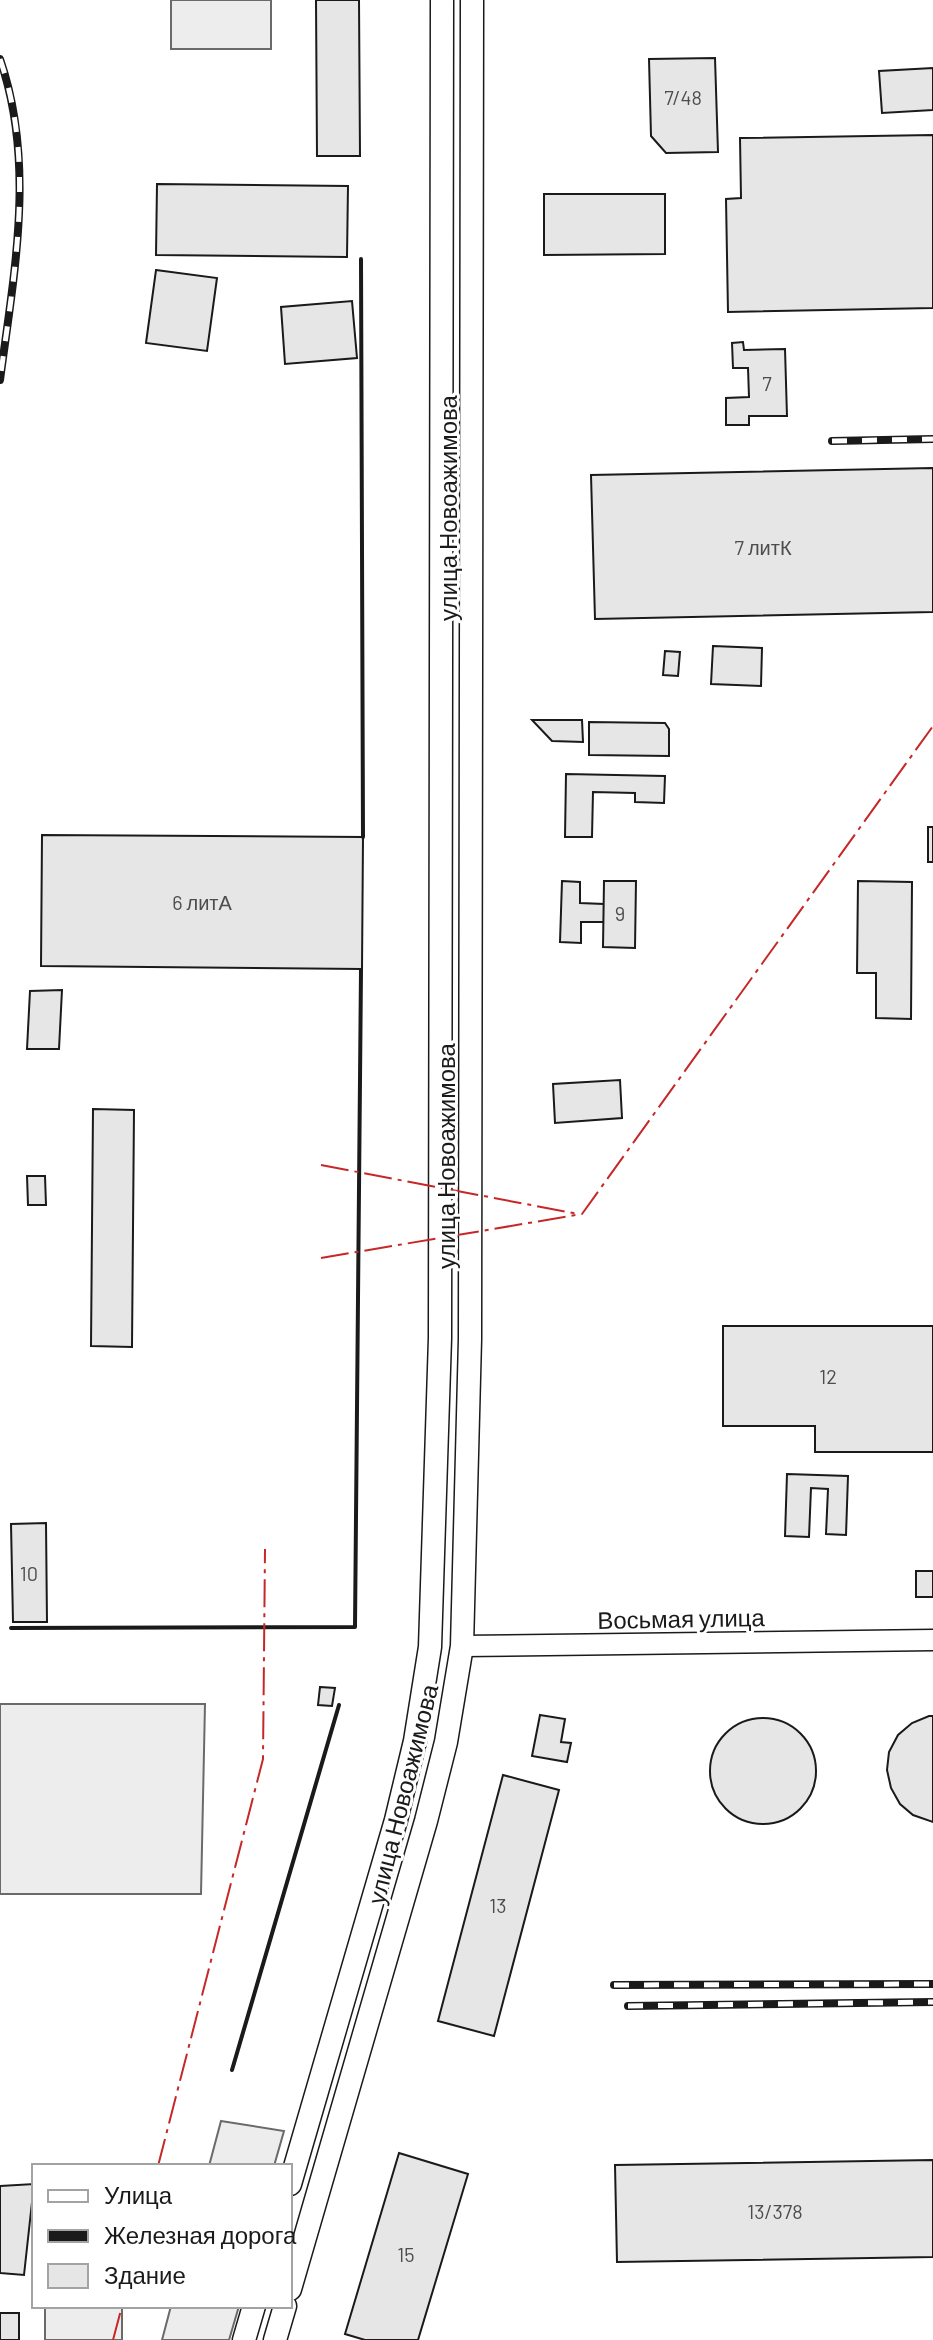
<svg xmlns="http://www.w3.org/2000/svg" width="933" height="2340" font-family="Barlow,sans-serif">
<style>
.built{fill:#ededed;stroke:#6a6a6a;stroke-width:2}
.building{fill:#e6e6e6;stroke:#1a1a1a;stroke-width:2}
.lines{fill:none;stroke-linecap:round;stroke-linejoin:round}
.tertiary-casing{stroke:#1a1a1a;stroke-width:23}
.secondary-casing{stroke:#1a1a1a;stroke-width:25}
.tertiary{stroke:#fff;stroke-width:20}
.secondary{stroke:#fff;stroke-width:22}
.rail-casing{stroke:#1a1a1a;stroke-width:8}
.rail{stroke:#fff;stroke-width:5;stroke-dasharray:15;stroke-linecap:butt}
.wall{stroke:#1a1a1a;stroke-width:4}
.power{stroke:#c62828;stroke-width:2;stroke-dasharray:28 6 4 6;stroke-linecap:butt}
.labels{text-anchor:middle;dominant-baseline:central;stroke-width:6;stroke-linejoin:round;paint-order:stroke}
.number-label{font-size:20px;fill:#4d4d4d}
.street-label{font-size:24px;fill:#1a1a1a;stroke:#fff}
</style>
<rect width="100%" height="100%" fill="#fff"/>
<g class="built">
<rect x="171" y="0" width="100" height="49"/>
<polygon points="0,1704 205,1704 201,1894 0,1894"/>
<polygon points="221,2121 284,2131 274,2166 209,2166"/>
<polygon points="122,2306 122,2340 45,2340 45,2308"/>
<polygon points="171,2306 239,2306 229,2340 162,2340"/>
</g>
<g class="building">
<polygon points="316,0 359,0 360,156 317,156"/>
<polygon points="715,58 718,152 666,153 651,136 649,59"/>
<polygon points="933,68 933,110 882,113 879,71"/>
<polygon points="933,135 933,308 728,312 726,199 741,198 740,138"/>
<polygon points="157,184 348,186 347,257 156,255"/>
<polygon points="544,194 665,194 665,254 544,255"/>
<polygon points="156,270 217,278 207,351 146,343"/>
<polygon points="352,301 357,358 285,364 281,307"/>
<polygon points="743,342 744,350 785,349 787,416 749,416 749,425 726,425 726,398 749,397 748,368 733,368 732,343"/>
<polygon points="933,468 933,612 595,619 591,475"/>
<polygon points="713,646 762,648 761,686 711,684"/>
<polygon points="665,651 680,652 678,676 663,675"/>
<polygon points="532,720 582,720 583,742 552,741"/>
<polygon points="589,722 665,723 669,729 669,756 589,755"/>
<polygon points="566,774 665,776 664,803 635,802 635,793 593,792 592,837 565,837"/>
<rect x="928" y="827" width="5" height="35"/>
<polygon points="42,835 363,837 362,969 41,966"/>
<polygon points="562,881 580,882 580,903 604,904 604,922 581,922 581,943 560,942"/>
<polygon points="604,881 636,881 635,948 603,947"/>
<polygon points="858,881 912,882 911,1019 876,1018 876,973 857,973"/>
<polygon points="62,990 59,1049 27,1049 30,991"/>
<polygon points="620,1080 622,1118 555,1123 553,1084"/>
<polygon points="93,1109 134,1110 132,1347 91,1346"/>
<polygon points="27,1176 45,1176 46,1205 28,1205"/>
<polygon points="723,1326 933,1326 933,1452 815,1452 815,1426 723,1426"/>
<polygon points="787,1474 848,1476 846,1535 826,1534 828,1489 811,1488 809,1537 785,1536"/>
<polygon points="46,1523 47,1622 13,1622 11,1524"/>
<rect x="916" y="1571" width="17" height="26"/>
<polygon points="320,1687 335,1688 332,1706 318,1705"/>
<polygon points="540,1715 565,1719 561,1742 571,1743 567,1762 532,1756"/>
<polygon points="929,1716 933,1716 933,1822 913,1815 900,1804 891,1788 887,1770 889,1752 898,1735 912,1723"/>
<circle cx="763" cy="1771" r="53"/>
<polygon points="503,1775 559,1790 494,2036 438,2021"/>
<polygon points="399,2153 468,2174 418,2340 365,2340 345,2334"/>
<polygon points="933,2160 933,2257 617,2262 615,2165"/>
<polygon points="34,2184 24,2275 0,2273 0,2186"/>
<rect x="0" y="2313" width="19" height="27"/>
</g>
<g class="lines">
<defs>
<polyline id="tertiary" points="462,1646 933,1640"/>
<g id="secondary">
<polyline points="290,2184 396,1820 415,1741 430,1647 440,1338 442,0"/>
<polyline points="290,2289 426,1821 446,1742 462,1646 470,1339 472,0"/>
<polyline points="244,2340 254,2306"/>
<polyline points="275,2340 285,2306"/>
</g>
</defs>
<use href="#tertiary" class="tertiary-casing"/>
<use href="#secondary" class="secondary-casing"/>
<use href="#tertiary" class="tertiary"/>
<use href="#secondary" class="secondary"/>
<defs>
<g id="rail">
<path d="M0,59c36,105 14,214 0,321"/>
<polyline points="832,441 933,439"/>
<polyline points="614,1985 933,1984"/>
<polyline points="628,2006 933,2002"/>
</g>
</defs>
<use href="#rail" class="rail-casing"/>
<use href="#rail" class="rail"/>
<g class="wall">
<polyline points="361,259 363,837"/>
<polyline points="11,1628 355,1627 361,970"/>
<polyline points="232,2070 339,1705"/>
</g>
<g class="power">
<polyline points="321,1165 578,1214"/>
<polyline points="321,1258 582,1214 933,726"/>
<polyline points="158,2166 263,1759 265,1549"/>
<polyline points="113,2340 122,2306"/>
</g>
</g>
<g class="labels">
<g class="number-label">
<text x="683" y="97">7/48</text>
<text x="767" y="383">7</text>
<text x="763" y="547">7 литК</text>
<text x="202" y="902">6 литА</text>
<text x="620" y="913">9</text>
<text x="828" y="1376">12</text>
<text x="29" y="1573">10</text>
<text x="498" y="1905">13</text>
<text x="775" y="2211">13/378</text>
<text x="406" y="2254">15</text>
</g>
<g class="street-label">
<text transform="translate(447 508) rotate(-90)">улица Новоажимова</text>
<text transform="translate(445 1156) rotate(-90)">улица Новоажимова</text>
<text transform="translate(681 1618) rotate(-1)">Восьмая улица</text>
<text transform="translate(402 1794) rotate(-76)">улица Новоажимова</text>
</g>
</g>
<rect x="32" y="2164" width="260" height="144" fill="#ffffff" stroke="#a3a3a3" stroke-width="2"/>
<rect x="48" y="2190" width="40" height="12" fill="#ffffff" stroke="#a3a3a3" stroke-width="2"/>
<text x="104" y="2204" font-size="24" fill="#1a1a1a">Улица</text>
<rect x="48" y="2230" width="40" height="12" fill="#1a1a1a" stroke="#a3a3a3" stroke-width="2"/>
<text x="104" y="2244" font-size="24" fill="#1a1a1a">Железная дорога</text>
<rect x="48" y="2264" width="40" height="24" fill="#e6e6e6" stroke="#a3a3a3" stroke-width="2"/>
<text x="104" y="2284" font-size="24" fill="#1a1a1a">Здание</text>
</svg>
